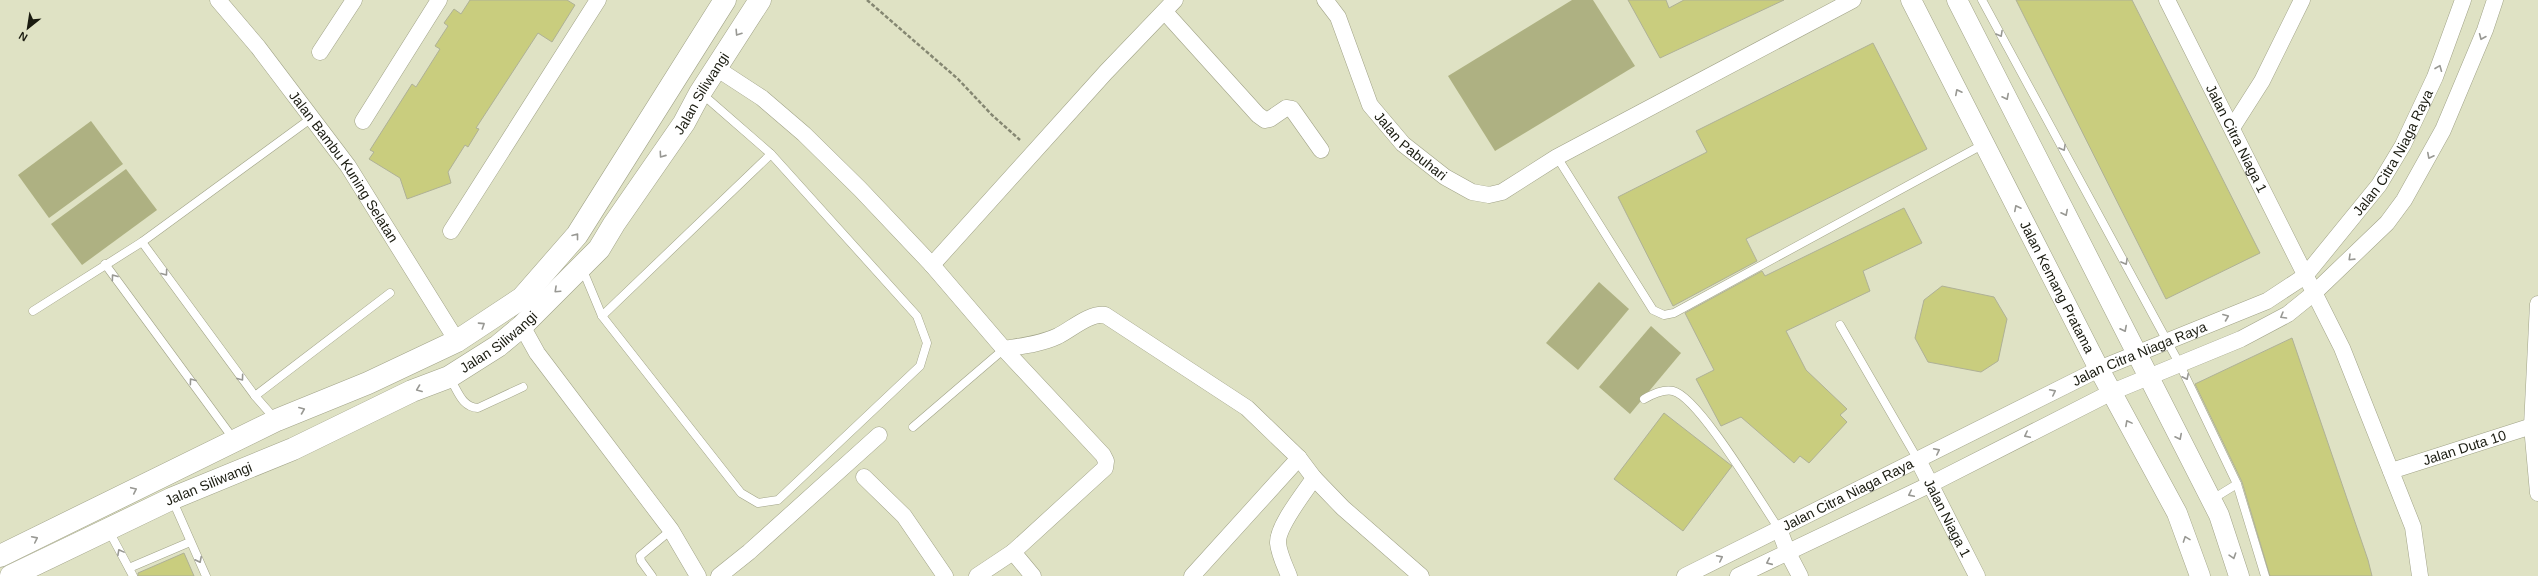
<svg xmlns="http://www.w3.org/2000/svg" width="2538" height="576" font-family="Helvetica,sans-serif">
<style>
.grass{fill:#aeb182}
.building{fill:#c9cd7e;stroke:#afb196}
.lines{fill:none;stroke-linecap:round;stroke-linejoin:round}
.service-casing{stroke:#a1a388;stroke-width:9}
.minor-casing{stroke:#a1a388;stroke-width:17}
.tertiary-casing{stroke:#a1a388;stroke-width:21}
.primary-casing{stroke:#a1a388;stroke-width:23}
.path{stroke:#858772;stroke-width:2.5;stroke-dasharray:4 2;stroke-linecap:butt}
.service{stroke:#fff;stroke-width:8}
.minor{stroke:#fff;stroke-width:16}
.tertiary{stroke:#fff;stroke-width:20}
.primary{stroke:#fff;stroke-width:22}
.oneway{stroke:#989893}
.labels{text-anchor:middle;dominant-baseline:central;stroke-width:3;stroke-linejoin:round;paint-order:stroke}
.street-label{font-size:14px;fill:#1a1b10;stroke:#dfe2c4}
</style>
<rect width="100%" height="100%" fill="#dfe2c4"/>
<g class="grass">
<polygon points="1572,0 1593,0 1635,66 1495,151 1448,76"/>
<polygon points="91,121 123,164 49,218 18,175"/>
<polygon points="126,169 157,210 82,265 51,224"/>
<polygon points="1599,282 1629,309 1578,370 1546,343"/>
<polygon points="1651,326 1681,353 1630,414 1599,387"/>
</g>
<g class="building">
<polygon points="470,0 567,0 575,5 552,42 538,33 476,128 479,129 468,147 465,145 448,172 451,183 407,199 400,178 369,159 374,152 370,150 412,84 416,87 440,49 435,46 448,26 444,23 454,9 461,14"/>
<polygon points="1628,0 1666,0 1669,8 1684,0 1784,0 1660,58"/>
<polygon points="2016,0 2132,0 2260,253 2166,299"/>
<polygon points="1873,43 1927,149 1746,239 1757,261 1673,306 1618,197 1707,152 1696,131"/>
<polygon points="1904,208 1922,243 1863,271 1870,291 1786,331 1806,370 1847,409 1840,415 1847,422 1809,463 1800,456 1794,463 1741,417 1721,426 1696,379 1714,370 1685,313 1762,271 1765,276"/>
<polygon points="1942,286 1994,297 2007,319 1998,361 1981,372 1928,362 1915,338 1924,300"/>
<polygon points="2292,338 2368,560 2372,576 2270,576 2242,482 2195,384"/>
<polygon points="1664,413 1732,466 1683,531 1614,479"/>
<polygon points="184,553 194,576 138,576 138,573"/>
</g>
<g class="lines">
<defs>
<g id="service">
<polyline points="1982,0 2179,363 2237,484 2265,576"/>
<polyline points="1557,157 1653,310 1664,315 1674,313 1984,144"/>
<polyline points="142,242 255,396 276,420"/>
<polyline points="105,264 235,441"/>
<polyline points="582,268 602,316 741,493 758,503 778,500 920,366 927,343 917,316 771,154 701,93"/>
<polyline points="33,311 142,242 313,117"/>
<polyline points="602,316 771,154"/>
<polyline points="1840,325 1918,460"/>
<path d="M449,377c9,13 12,30 29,31l45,-21"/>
<polyline points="255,396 390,293"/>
<path d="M1644,399c9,-5 19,-10 29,-8 26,6 88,112 106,138"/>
<polyline points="913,427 1004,349"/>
<polyline points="172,499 206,576"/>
<polyline points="2211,500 2237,484"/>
<polyline points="109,531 133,576"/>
<polyline points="129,568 190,542"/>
<polyline points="652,576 641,561 640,556 671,530"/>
</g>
<g id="minor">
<path id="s1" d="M218,0l40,47 90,119 109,175"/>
<path id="s2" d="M1325,0l13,17 32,88 33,39 42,33 27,15 17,3 13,-3 55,-35 296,-157"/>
<path id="s3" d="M2167,0l175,348 71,179 7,49"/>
<polyline points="1165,12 1258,115 1265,120 1270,119 1286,108 1292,109 1321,150"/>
<polyline points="320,52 354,0"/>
<polyline points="716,68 762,98 804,134 860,189 932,265 1004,349 1103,455 1106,461 1105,468 1013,552 1033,576"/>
<polyline points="363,121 439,0"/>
<polyline points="2232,128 2262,81 2302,0"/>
<polyline points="451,231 598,0"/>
<polyline points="932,265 1106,72 1175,0"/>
<polyline points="2538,304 2532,426 2538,493"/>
<polyline points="522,326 537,353 671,530 698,576"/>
<path d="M1004,349c18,-3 37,-5 54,-13 14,-7 31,-23 47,-21l142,93 52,50 15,20c-9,14 -37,48 -36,65 1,11 7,23 11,33"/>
<path id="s4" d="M1918,460l59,116"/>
<path id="s5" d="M2391,471l141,-45 6,1"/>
<polyline points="864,477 904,516 945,576"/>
<polyline points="1314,478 1343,508 1421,576"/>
<polyline points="1779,529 1788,553 1800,576"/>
<polyline points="719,576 749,552 879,435"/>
<polyline points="977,576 1013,552"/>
<polyline points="1192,576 1299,458"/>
<path id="s6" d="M1685,576l414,-207 168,-68 38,-25 74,-91 24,-40 32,-68 28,-77"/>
<polyline points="1738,576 1931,484 2112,392 2241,339 2288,314 2314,293 2387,223 2404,200 2443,130 2485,30 2495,0"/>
</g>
<g id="tertiary">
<path id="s7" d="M1911,0l188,369 78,144 23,63"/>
<polyline points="1957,0 2219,515 2239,576"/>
</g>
<g id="primary">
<polyline points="0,556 277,420 368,383 457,341 522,298 577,235 725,0"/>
<path id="s8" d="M11,576l160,-77 122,-50 119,-58 37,-14 49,-31 24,-20 77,-77 15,-25 70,-101 16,-30 60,-93"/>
</g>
</defs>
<use href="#service" class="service-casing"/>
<use href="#minor" class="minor-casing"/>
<use href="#tertiary" class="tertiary-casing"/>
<use href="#primary" class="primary-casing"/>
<polyline class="path" points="867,0 958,79 992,115 1020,140"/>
<use href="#service" class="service"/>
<use href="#minor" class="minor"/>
<use href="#tertiary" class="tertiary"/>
<use href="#primary" class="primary"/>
</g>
<defs><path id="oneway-chevron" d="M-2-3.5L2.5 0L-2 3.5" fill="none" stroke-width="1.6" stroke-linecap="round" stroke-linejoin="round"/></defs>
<g class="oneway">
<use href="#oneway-chevron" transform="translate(738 33) rotate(123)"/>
<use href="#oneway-chevron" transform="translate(2000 34) rotate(61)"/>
<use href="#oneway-chevron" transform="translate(2482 37) rotate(113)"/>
<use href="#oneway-chevron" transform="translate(2439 68) rotate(-68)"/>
<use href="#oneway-chevron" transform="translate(1958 92) rotate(-117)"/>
<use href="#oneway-chevron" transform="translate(2006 97) rotate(63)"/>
<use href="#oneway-chevron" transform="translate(2063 148) rotate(61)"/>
<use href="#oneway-chevron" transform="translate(662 155) rotate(125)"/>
<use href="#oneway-chevron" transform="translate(2430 156) rotate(117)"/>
<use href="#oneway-chevron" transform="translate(2017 208) rotate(-117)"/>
<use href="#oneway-chevron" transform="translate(2065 213) rotate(63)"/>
<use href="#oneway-chevron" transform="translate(576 236) rotate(-52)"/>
<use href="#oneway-chevron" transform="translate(2351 258) rotate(136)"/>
<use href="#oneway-chevron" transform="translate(2125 262) rotate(61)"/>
<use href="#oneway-chevron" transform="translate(165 273) rotate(54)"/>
<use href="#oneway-chevron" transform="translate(114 277) rotate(-126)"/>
<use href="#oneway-chevron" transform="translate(557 290) rotate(137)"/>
<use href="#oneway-chevron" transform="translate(2283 316) rotate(150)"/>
<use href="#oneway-chevron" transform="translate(2226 317) rotate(-22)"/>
<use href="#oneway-chevron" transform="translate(482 325) rotate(-33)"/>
<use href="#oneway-chevron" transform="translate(2124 329) rotate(63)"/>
<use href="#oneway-chevron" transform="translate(2186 377) rotate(64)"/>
<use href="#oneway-chevron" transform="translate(241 378) rotate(54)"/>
<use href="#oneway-chevron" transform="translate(192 381) rotate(-126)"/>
<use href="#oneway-chevron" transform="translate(419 389) rotate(159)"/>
<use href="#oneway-chevron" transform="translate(2053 392) rotate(-27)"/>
<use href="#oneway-chevron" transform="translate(302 410) rotate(-22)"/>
<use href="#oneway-chevron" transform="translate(2128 423) rotate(-118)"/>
<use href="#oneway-chevron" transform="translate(2027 435) rotate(153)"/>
<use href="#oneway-chevron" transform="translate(2179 437) rotate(63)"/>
<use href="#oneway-chevron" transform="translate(1937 451) rotate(-27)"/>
<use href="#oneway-chevron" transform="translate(134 490) rotate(-25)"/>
<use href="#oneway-chevron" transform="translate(1911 494) rotate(154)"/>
<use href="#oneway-chevron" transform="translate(35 539) rotate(-26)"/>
<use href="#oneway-chevron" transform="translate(2186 539) rotate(-110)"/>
<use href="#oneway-chevron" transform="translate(120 552) rotate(-118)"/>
<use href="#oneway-chevron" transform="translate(2233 556) rotate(72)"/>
<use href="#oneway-chevron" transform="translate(1720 558) rotate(-27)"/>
<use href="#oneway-chevron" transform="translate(199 560) rotate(64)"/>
<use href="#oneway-chevron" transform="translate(1769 562) rotate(156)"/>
</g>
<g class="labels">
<g class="street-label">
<text stroke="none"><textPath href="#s8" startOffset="866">Jalan Siliwangi</textPath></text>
<text stroke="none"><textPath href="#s3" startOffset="155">Jalan Citra Niaga 1</textPath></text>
<text stroke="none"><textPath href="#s2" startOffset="173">Jalan Pabuhari</textPath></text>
<text stroke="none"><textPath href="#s6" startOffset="842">Jalan Citra Niaga Raya</textPath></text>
<text stroke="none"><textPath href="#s1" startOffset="209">Jalan Bambu Kuning Selatan</textPath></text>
<text stroke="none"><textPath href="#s7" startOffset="322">Jalan Kemang Pratama</textPath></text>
<text stroke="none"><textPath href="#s8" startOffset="542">Jalan Siliwangi</textPath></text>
<text stroke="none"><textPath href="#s6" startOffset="506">Jalan Citra Niaga Raya</textPath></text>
<text stroke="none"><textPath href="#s5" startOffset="77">Jalan Duta 10</textPath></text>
<text stroke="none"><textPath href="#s8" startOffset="218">Jalan Siliwangi</textPath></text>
<text stroke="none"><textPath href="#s6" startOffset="182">Jalan Citra Niaga Raya</textPath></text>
<text stroke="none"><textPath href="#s4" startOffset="65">Jalan Niaga 1</textPath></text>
</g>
</g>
<g transform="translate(28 28) rotate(210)" stroke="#dfe2c4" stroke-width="3" paint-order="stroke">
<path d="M0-3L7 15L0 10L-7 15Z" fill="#1a1b10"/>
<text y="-6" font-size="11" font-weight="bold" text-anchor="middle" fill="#1a1b10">N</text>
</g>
</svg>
